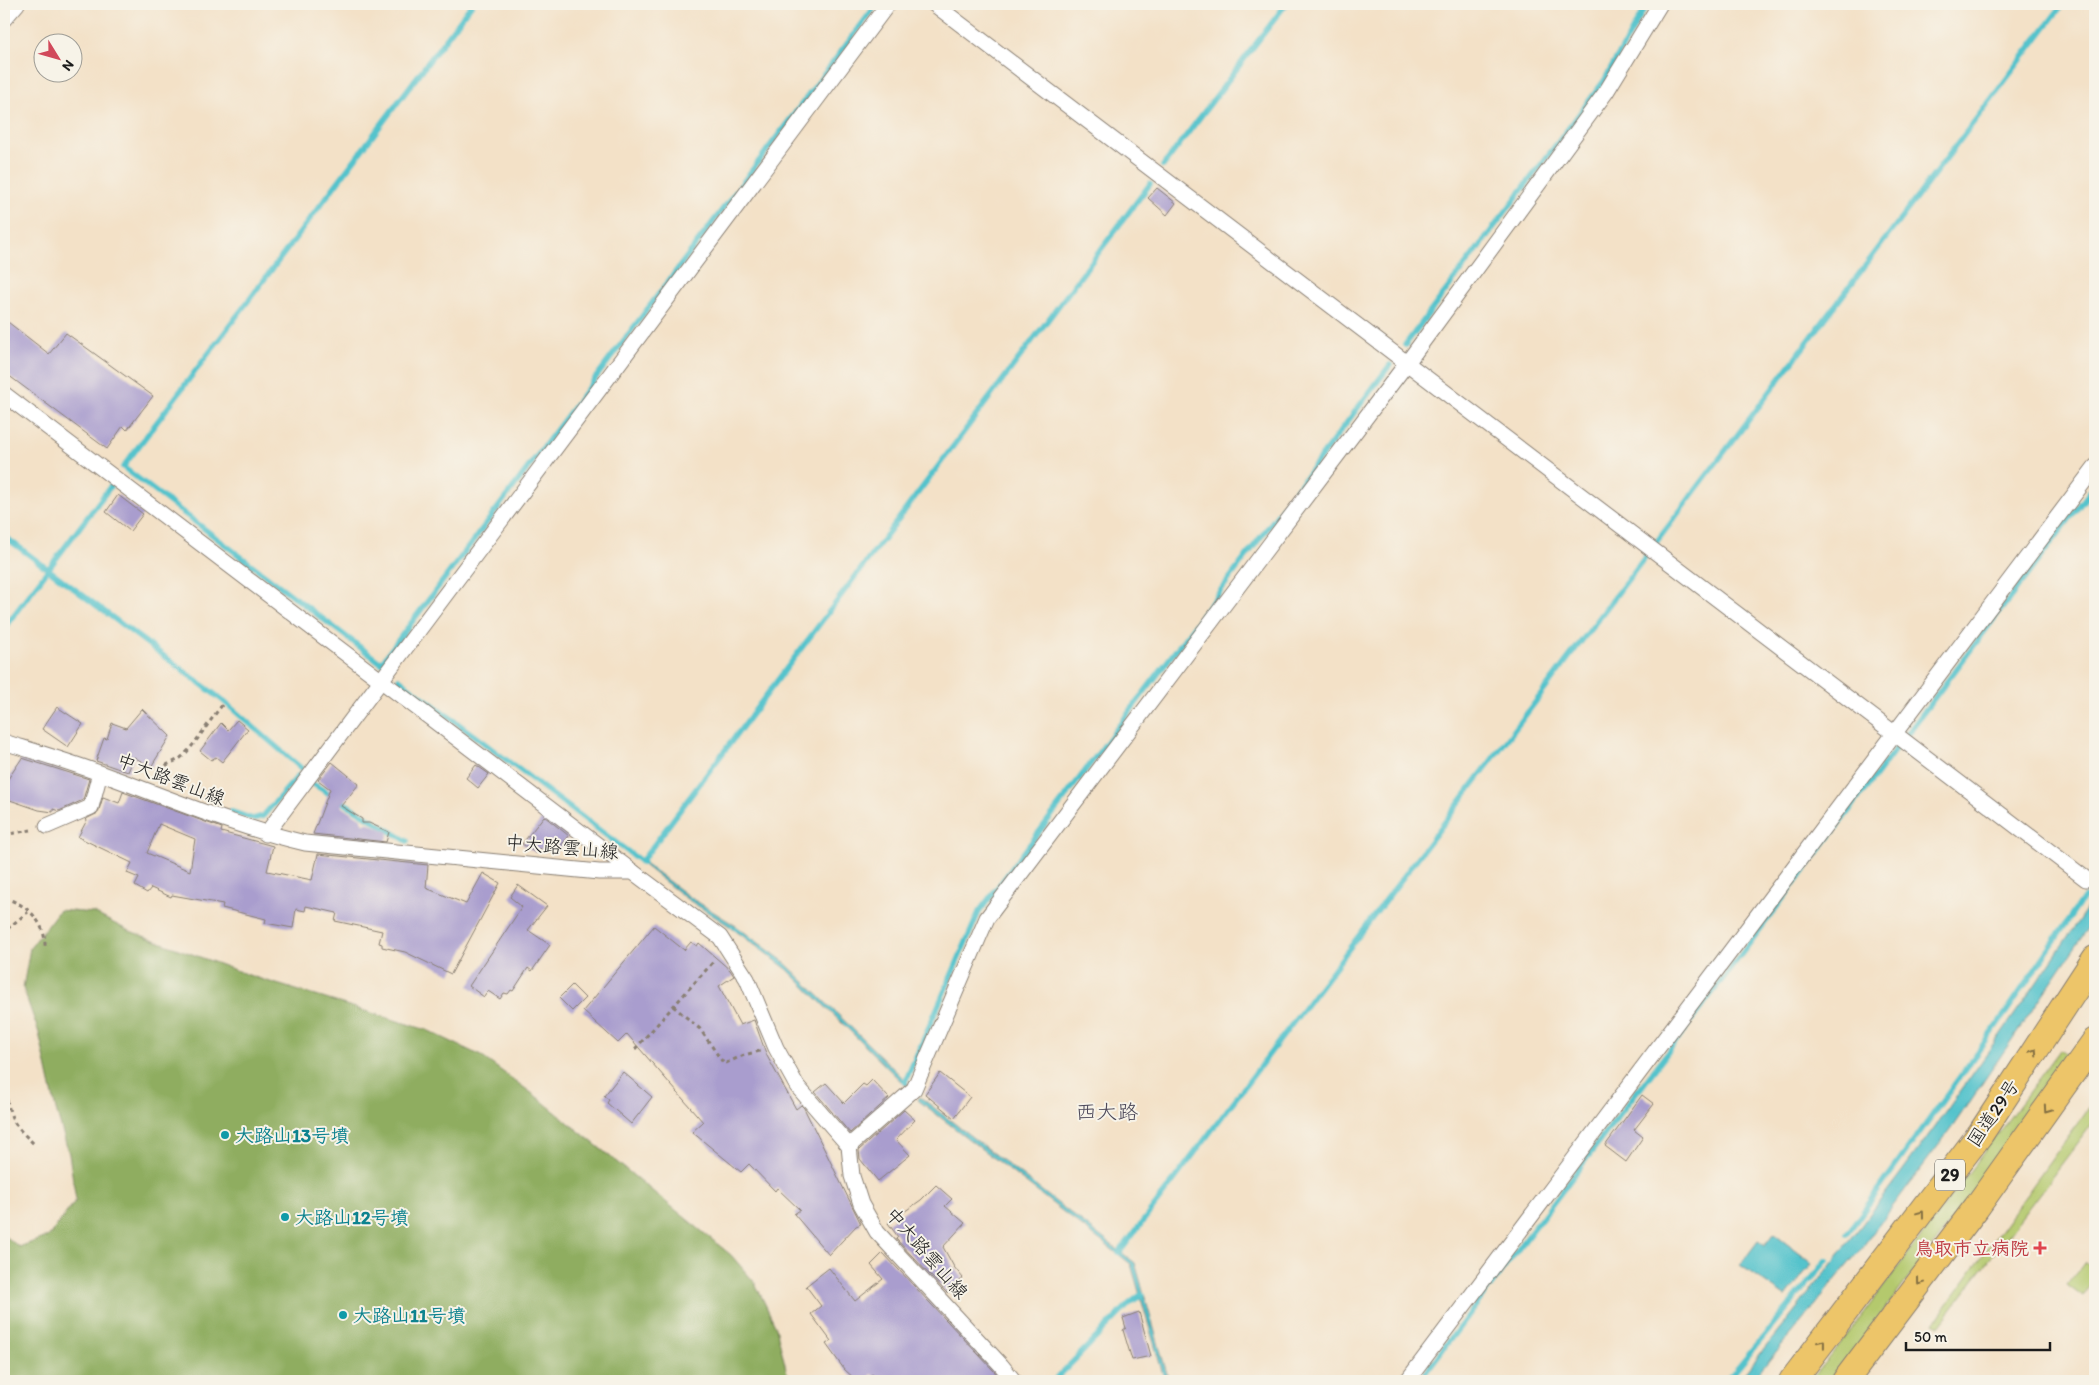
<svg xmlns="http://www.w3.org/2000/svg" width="2099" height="1385" font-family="Itim,'Klee One',sans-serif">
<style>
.green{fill:#b4c96d;stroke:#687244}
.forest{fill:#8fad60;stroke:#56643e}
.water{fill:#55c3cc;stroke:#387074}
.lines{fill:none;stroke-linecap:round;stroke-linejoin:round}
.stream{stroke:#55c3cc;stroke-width:5.5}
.building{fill:#a99dce;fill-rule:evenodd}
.minor-casing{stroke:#887e72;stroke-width:17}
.trunk-casing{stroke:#887e72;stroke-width:28}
.path{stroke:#887e72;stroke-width:3;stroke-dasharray:4 4;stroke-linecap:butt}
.minor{stroke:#fff;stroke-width:15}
.trunk{stroke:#edc569;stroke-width:26}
.oneway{stroke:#847042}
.culture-dot{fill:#0f9aa8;stroke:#f7f3e8;stroke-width:2}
.health-dot{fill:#e0444e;stroke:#f7f3e8;stroke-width:2}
.labels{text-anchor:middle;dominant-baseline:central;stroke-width:4;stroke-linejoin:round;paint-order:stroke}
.shield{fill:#f7f3e8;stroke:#5e5c59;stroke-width:1}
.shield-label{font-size:18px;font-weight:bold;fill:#1c1c1c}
.street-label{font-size:19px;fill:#1c1c1c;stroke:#f7f3e8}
.culture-label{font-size:19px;font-weight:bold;fill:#0d838f;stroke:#f7f3e8;text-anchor:start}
.health-label{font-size:19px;font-weight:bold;fill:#be3a42;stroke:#f7f3e8;text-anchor:end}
.quarter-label{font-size:21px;fill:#4d495a;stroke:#f7f3e8}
</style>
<rect width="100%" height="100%" fill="#f7f3e8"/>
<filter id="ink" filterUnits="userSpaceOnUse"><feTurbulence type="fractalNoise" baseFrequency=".02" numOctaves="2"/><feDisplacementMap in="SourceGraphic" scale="10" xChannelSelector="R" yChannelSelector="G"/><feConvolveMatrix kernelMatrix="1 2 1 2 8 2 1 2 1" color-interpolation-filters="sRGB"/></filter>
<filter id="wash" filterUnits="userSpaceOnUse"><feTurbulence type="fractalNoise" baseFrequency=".0096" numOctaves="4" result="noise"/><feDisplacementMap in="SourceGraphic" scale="20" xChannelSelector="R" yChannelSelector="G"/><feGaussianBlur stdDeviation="1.12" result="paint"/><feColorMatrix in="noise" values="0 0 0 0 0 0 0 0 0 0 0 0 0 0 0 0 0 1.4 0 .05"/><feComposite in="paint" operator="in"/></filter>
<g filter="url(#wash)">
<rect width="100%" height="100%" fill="#f3e1c7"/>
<g class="green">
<polygon points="2060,1050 2066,1054 2033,1112 1857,1347 1829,1381 1809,1381 1846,1337"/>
<polygon points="2095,1099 2095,1120 1939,1326 1934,1323"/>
<polygon points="2085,1262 2095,1270 2095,1281 2083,1297 2067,1285"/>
</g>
<polygon class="forest" points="59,910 94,913 127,930 254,977 427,1030 481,1056 537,1097 731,1255 755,1283 776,1327 789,1381 4,1381 4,1235 19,1247 49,1236 76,1200 69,1154 56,1110 39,1033 23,988 30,948"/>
<g class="water">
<polygon points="640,862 643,862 688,896 736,926 783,961 909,1084 906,1086 787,969 728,925 687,899"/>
<path d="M2095,896v22l-142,208 -93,124 -108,131h-14c128,-155 246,-318 357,-485z"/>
<polygon points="920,1097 1135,1263 1169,1381 1165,1381 1131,1264 918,1100"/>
<polygon points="1774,1234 1812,1263 1786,1297 1740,1265 1758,1241 1765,1246"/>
</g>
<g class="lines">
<g class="stream">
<polyline points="472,4 123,467 381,663 877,4"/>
<polyline points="1163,166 1286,4"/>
<polyline points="1405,345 1604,81 1647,4"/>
<polyline points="4,536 221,699 301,768"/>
<polyline points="4,628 110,487"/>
<polyline points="399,679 643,863"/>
<polyline points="1908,733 2095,485"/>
<polyline points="313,784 407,841"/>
<polyline points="230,811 253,819 263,816 298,776"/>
<polyline points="641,862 1150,184"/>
<polyline points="905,1082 979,912 1390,365"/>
<polyline points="1640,1089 1897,747"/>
<polyline points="1847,1234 2007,1011 2084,897"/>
<polyline points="1119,1253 2063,4"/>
<polyline points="1054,1381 1129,1304 1142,1294"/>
<polyline points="1419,1381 1638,1090"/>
<polyline points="1727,1381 1827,1260"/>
</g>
</g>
<g id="blocks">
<g class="building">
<polygon points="1157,188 1176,203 1167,215 1148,198"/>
<polygon points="4,319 49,354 66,333 153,396 127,430 123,426 107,449 4,372"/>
<polygon points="118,495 143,514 130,531 106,512"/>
<polygon points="57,707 83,724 68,747 42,729"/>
<polygon points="142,709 170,736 151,767 134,757 128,772 96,761 104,738 107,739 112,723 126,728"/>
<polygon points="237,720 248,729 222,762 216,757 211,760 200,751 221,723 228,730"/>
<polygon points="22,758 89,779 83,800 59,811 53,809 53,812 39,810 4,798 4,785"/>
<polygon points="332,762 359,784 341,806 362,819 362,823 369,823 389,832 386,842 313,834 330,789 318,780"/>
<polygon points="476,765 489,774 478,788 466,778"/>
<path d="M123,792l99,36 -1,4 52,14 -6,25 45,9 6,-26 110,11 -2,23 40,16 17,-31 17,10 -49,91 -46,-22 -23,-5v-3l-3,-1 3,-12 -47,-10 2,-8 -31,-7 -1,5 -9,-2 -3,19 -28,-5 1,-4 -44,-11 1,-4 -51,-9 -1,2 -20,-9 -4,5 -12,-7 4,-8 -12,-5 5,-10 -54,-26 9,-17 -1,-1 12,-6 5,-16 16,6zM159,824l36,15 -5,32 -43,-18z"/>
<polygon points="544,816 569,836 554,854 547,848 544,852 540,848 536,853 522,844"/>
<polygon points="518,885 547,906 528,930 550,945 532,971 528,968 513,991 511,990 508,994 504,993 500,999 488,991 484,997 469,986 522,907 510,897"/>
<polygon points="654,926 684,950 691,942 697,946 699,943 730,970 734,976 719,986 740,1025 754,1020 767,1056 796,1109 801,1105 804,1108 861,1224 856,1226 829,1255 794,1214 800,1210 777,1188 775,1191 749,1164 741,1172 692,1132 703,1122 627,1034 618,1043 583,1011"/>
<polygon points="572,985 585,998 572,1011 559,998"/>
<polygon points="623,1072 652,1097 631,1124 607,1103 609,1100 604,1096"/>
<polygon points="940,1073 970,1097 954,1118 925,1094"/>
<polygon points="872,1080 889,1098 850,1133 815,1092 826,1083 844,1103 863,1084 866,1086"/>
<polygon points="1642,1095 1654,1104 1634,1130 1643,1137 1626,1162 1605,1146"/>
<polygon points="904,1110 915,1120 896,1140 910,1155 878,1181 860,1159 859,1150"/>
<polygon points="936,1185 952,1199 945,1206 965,1223 943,1247 954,1267 963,1278 947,1293 896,1239 898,1237 888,1223 921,1200"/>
<polygon points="883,1253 994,1371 1002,1381 879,1381 872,1374 866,1381 857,1381 844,1369 826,1344 831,1341 811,1314 821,1306 806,1286 829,1268 855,1301 883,1279 871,1265"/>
<polygon points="1139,1312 1151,1356 1132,1360 1123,1330 1126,1328 1123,1318"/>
</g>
</g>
</g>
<g filter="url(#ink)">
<use href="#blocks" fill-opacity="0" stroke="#887e72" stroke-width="1"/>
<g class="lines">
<defs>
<g id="minor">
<polyline points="934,4 2086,879"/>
<polyline points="4,19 17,4"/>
<polyline points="4,394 633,872"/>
<path d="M4,742c32,10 66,20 98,32 67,24 133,53 203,69l294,29h34l87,65 27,42 29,69 21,38 52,60 3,30 9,28 16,28 124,133 13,16"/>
<polyline points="47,826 91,807 100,773"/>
<polyline points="266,834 888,4"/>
<polyline points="849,1146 914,1089 987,918 1407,363 1606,92 1660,4"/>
<polyline points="1407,1381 2095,467"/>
</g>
<g id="trunk">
<polyline points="1792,1381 1981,1133 2095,959"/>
<polyline points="1845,1381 1976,1208 2095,1041"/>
</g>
</defs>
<use href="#minor" class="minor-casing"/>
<use href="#trunk" class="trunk-casing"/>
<g class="path">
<path d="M156,778c9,-19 18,-12 29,-24 14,-15 25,-34 38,-50"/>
<polyline points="4,835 31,830"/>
<path d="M4,898c23,6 42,24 41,49"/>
<polyline points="4,936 7,929 28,912"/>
<polyline points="673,1006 700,1029 724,1064 744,1055 760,1051"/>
<polyline points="635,1049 715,960"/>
<path d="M4,1092c4,9 4,15 7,23 4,12 15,21 23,29"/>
</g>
<use href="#minor" class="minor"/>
<use href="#trunk" class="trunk"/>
</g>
<defs><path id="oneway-chevron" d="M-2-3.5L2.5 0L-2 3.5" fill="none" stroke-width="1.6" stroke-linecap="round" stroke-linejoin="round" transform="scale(1.25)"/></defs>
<g class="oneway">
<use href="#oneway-chevron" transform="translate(2034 1052) rotate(-57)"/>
<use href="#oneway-chevron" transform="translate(2047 1109) rotate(125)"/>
<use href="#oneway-chevron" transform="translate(1921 1214) rotate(-53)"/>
<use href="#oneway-chevron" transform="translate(1920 1282) rotate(127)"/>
<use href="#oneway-chevron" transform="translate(1822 1343) rotate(-52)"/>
</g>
</g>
<g class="culture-dot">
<circle cx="225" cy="1135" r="5"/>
<circle cx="285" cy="1217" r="5"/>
<circle cx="343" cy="1315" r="5"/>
</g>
<path class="health-dot" d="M2037.5 1240.5h5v5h5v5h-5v5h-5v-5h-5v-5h5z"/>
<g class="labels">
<rect class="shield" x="1935" y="1159.5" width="30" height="31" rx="4"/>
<g class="shield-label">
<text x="1950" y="1175">29</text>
</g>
<g class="street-label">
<text transform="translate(171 779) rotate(21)">中大路雲山線</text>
<text transform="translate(562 847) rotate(5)">中大路雲山線</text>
<text transform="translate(1993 1113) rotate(-56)">国道29号</text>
<text transform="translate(927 1253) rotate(49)">中大路雲山線</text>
</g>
<g class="culture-label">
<text x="235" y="1135">大路山13号墳</text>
<text x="295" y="1217">大路山12号墳</text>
<text x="353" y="1315">大路山11号墳</text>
</g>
<g class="health-label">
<text x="2029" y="1248">鳥取市立病院</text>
</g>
<g class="quarter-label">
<text x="1107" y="1111">西大路</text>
</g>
</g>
<rect width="2099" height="1385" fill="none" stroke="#f7f3e8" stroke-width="20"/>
<g transform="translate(58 58) rotate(127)"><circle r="24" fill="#f7f3e8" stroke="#9f9d96"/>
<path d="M0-4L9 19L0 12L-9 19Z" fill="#d1495b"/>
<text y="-8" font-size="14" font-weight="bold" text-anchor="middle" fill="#1c1c1c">N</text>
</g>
<path d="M1906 1342v8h144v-8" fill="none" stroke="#1c1c1c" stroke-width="2.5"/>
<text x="1914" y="1342" font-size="15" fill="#1c1c1c" stroke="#f7f3e8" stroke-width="4" paint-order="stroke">50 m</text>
</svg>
